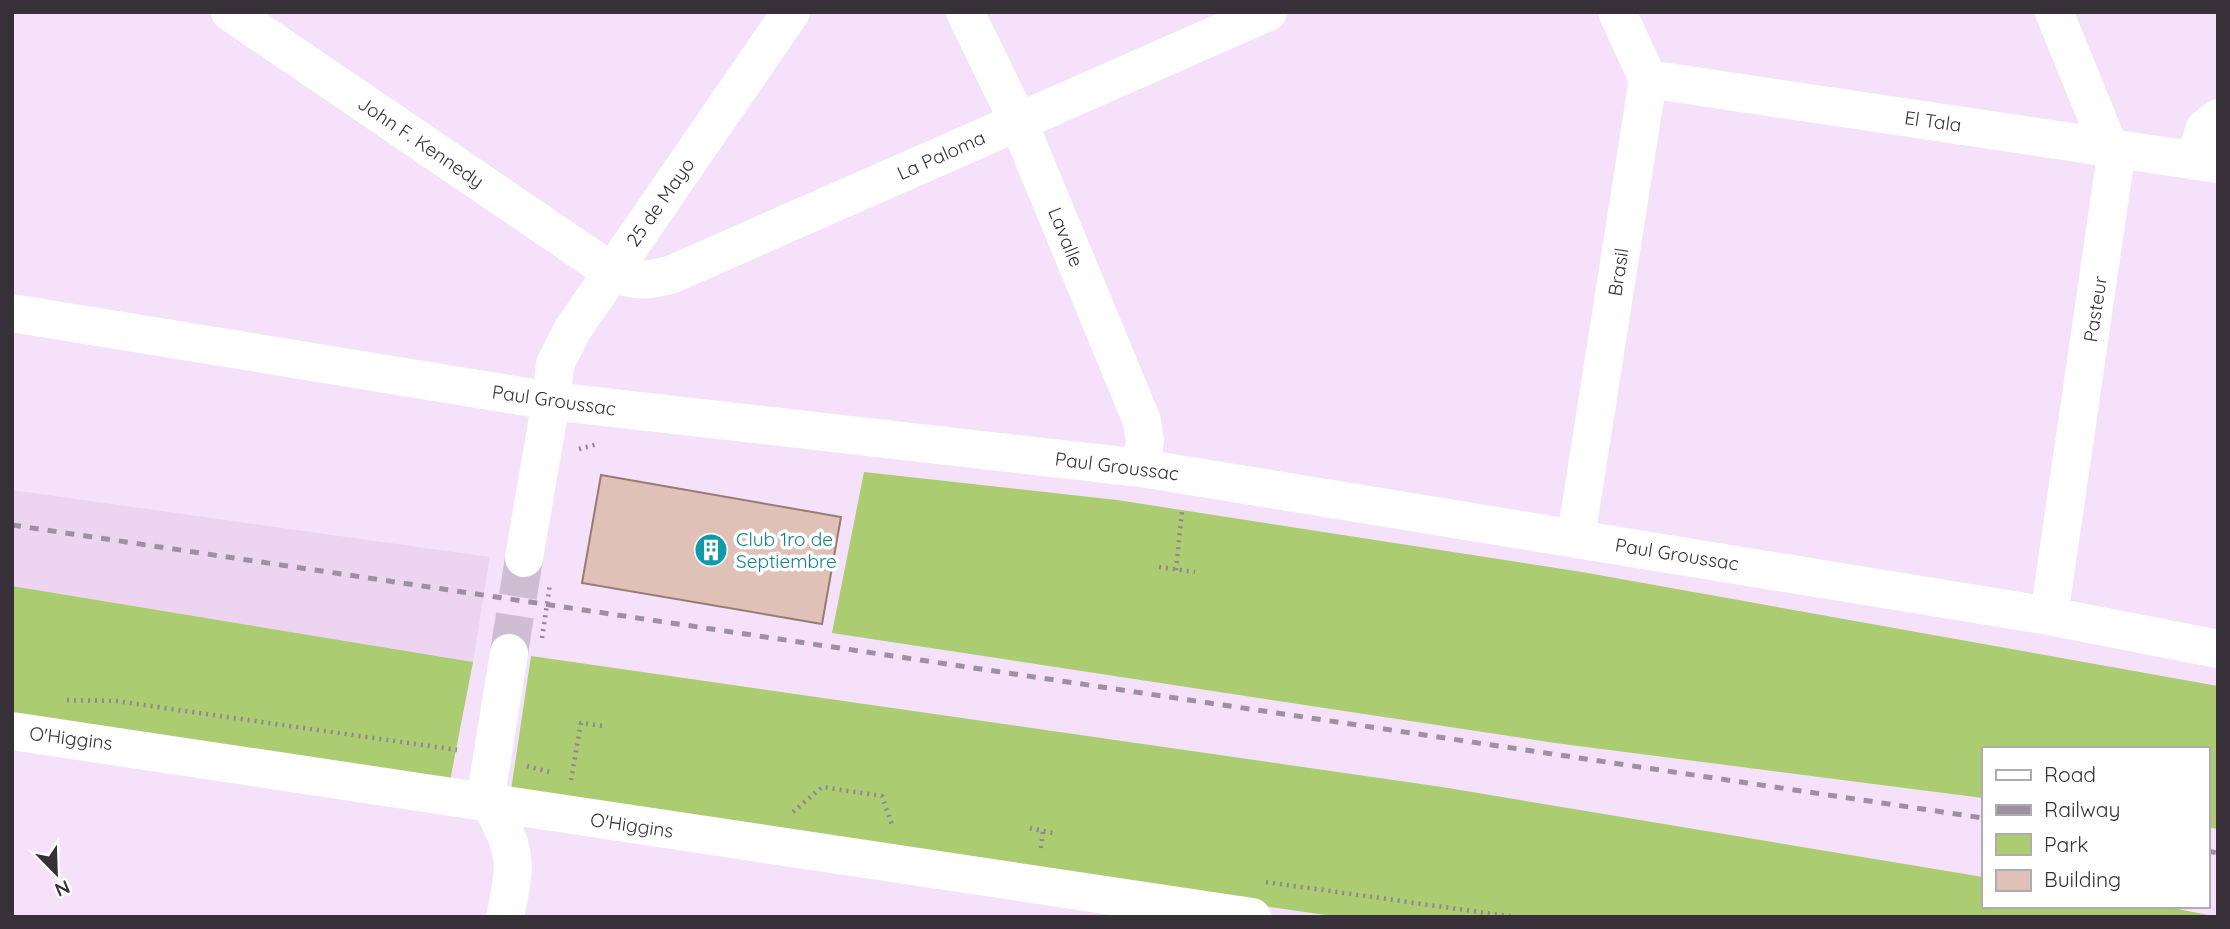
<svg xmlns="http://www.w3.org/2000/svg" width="2230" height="929" font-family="Quicksand,sans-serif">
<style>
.built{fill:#edd5f2}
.green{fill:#abcc71}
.building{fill:#e0c1b8;stroke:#977b74;stroke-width:2}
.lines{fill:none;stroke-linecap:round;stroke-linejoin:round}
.minor-tunnel{stroke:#cfbed3;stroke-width:38;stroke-dasharray:38 19;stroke-linecap:butt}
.path{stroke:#928595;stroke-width:4.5;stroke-dasharray:2 5;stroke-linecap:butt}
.minor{stroke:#fff;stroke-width:38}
.rail{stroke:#9d90a1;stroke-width:5;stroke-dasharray:9 9;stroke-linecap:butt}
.labels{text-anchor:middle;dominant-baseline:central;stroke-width:7;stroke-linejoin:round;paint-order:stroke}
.street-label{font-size:19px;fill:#373039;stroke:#fff}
.culture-label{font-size:19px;fill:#0d838f;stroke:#fff;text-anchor:start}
</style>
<rect width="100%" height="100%" fill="#f5e2fa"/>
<polygon class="built" points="12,490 490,557 473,662 12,586"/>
<g class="green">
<polygon points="864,472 1117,500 1582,572 2218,686 2218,829 2207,827 2207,749 1983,749 1983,798 1555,743 832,633"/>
<polygon points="12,586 473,662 450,781 12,721"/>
<polygon points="531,656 1442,787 1983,877 1983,906 2163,906 2218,917 1339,917 510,797"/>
</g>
<polygon class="building" points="601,475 841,517 822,624 582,583"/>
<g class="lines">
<polyline class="minor-tunnel" points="509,653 524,558"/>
<g class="path">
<polyline points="579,449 598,444"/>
<polyline points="1159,567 1195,572"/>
<polyline points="1176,570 1182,511"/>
<polyline points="542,638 550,584"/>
<polyline points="67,700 116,701 457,750"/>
<polyline points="527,766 549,772"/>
<polyline points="571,780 581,723 604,726"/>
<polyline points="793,812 822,787 882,796 892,825"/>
<polyline points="1030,828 1057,834"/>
<polyline points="1041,848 1043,830"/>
<polyline points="1266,882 1515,917"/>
</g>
<g class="minor">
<path d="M230,12l382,260c22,10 35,9 58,3l598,-263"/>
<polyline points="965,12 1018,121 1142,421 1145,441 1141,468"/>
<polyline points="1648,79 2218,164"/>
<polyline points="2194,161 2205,128 2218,118"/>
<polyline points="12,313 551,401 1141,468 2049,616 2218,649"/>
<polyline points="1576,537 1648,79 1617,12"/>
<polyline points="524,558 551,401 555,364 573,329 791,12"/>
<polyline points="2049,616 2115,162 2054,12"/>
<polyline points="12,731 1252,917"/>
<path d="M505,917c4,-21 11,-46 6,-66 -6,-28 -20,-36 -23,-68l21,-130"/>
</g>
<g class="rail">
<polyline points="12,525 1983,818"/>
<polyline points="2207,851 2218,853"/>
</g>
</g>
<defs>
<symbol id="building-disc" viewBox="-11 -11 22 22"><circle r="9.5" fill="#0f9aa8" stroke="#fff"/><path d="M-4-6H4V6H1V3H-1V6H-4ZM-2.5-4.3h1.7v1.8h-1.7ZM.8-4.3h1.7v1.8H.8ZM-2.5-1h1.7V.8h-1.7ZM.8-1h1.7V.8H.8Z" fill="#fff"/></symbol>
</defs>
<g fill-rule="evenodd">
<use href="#building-disc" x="692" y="531" width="38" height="38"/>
</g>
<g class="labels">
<g class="street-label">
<text transform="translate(1933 121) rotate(8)">El Tala</text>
<text transform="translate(421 142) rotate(34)">John F. Kennedy</text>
<text transform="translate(941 155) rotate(-24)">La Paloma</text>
<text transform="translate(660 202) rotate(-55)">25 de Mayo</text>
<text transform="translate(1066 237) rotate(68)">Lavalle</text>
<text transform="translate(1618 272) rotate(-81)">Brasil</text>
<text transform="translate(2095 309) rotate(-81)">Pasteur</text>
<text transform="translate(554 400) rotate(8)">Paul Groussac</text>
<text transform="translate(1117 466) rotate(7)">Paul Groussac</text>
<text transform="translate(1677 554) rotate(9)">Paul Groussac</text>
<text transform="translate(71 738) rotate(7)">O'Higgins</text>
<text transform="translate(632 825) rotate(8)">O'Higgins</text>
</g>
<g class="culture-label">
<text x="736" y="539">Club 1ro de<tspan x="736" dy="22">Septiembre</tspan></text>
</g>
</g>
<rect width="2230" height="929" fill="none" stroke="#373039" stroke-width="28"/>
<rect x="1982" y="747" width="228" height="161" fill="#ffffff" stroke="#afacb0" stroke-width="2"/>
<rect x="1996" y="770" width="35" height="10" fill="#ffffff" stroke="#afacb0" stroke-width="2"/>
<text x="2044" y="782" font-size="21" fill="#373039">Road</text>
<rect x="1996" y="805" width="35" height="10" fill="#9d90a1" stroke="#afacb0" stroke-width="2"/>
<text x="2044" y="817" font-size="21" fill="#373039">Railway</text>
<rect x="1996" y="834" width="35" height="21" fill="#abcc71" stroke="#afacb0" stroke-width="2"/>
<text x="2044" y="852" font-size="21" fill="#373039">Park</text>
<rect x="1996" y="870" width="35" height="21" fill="#e0c1b8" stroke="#afacb0" stroke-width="2"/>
<text x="2044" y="887" font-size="21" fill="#373039">Building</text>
<g transform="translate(56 873) rotate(157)" stroke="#ffffff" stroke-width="5" paint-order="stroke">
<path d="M0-5L12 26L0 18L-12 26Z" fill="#373039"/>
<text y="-10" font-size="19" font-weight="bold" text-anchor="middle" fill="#373039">N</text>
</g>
</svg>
